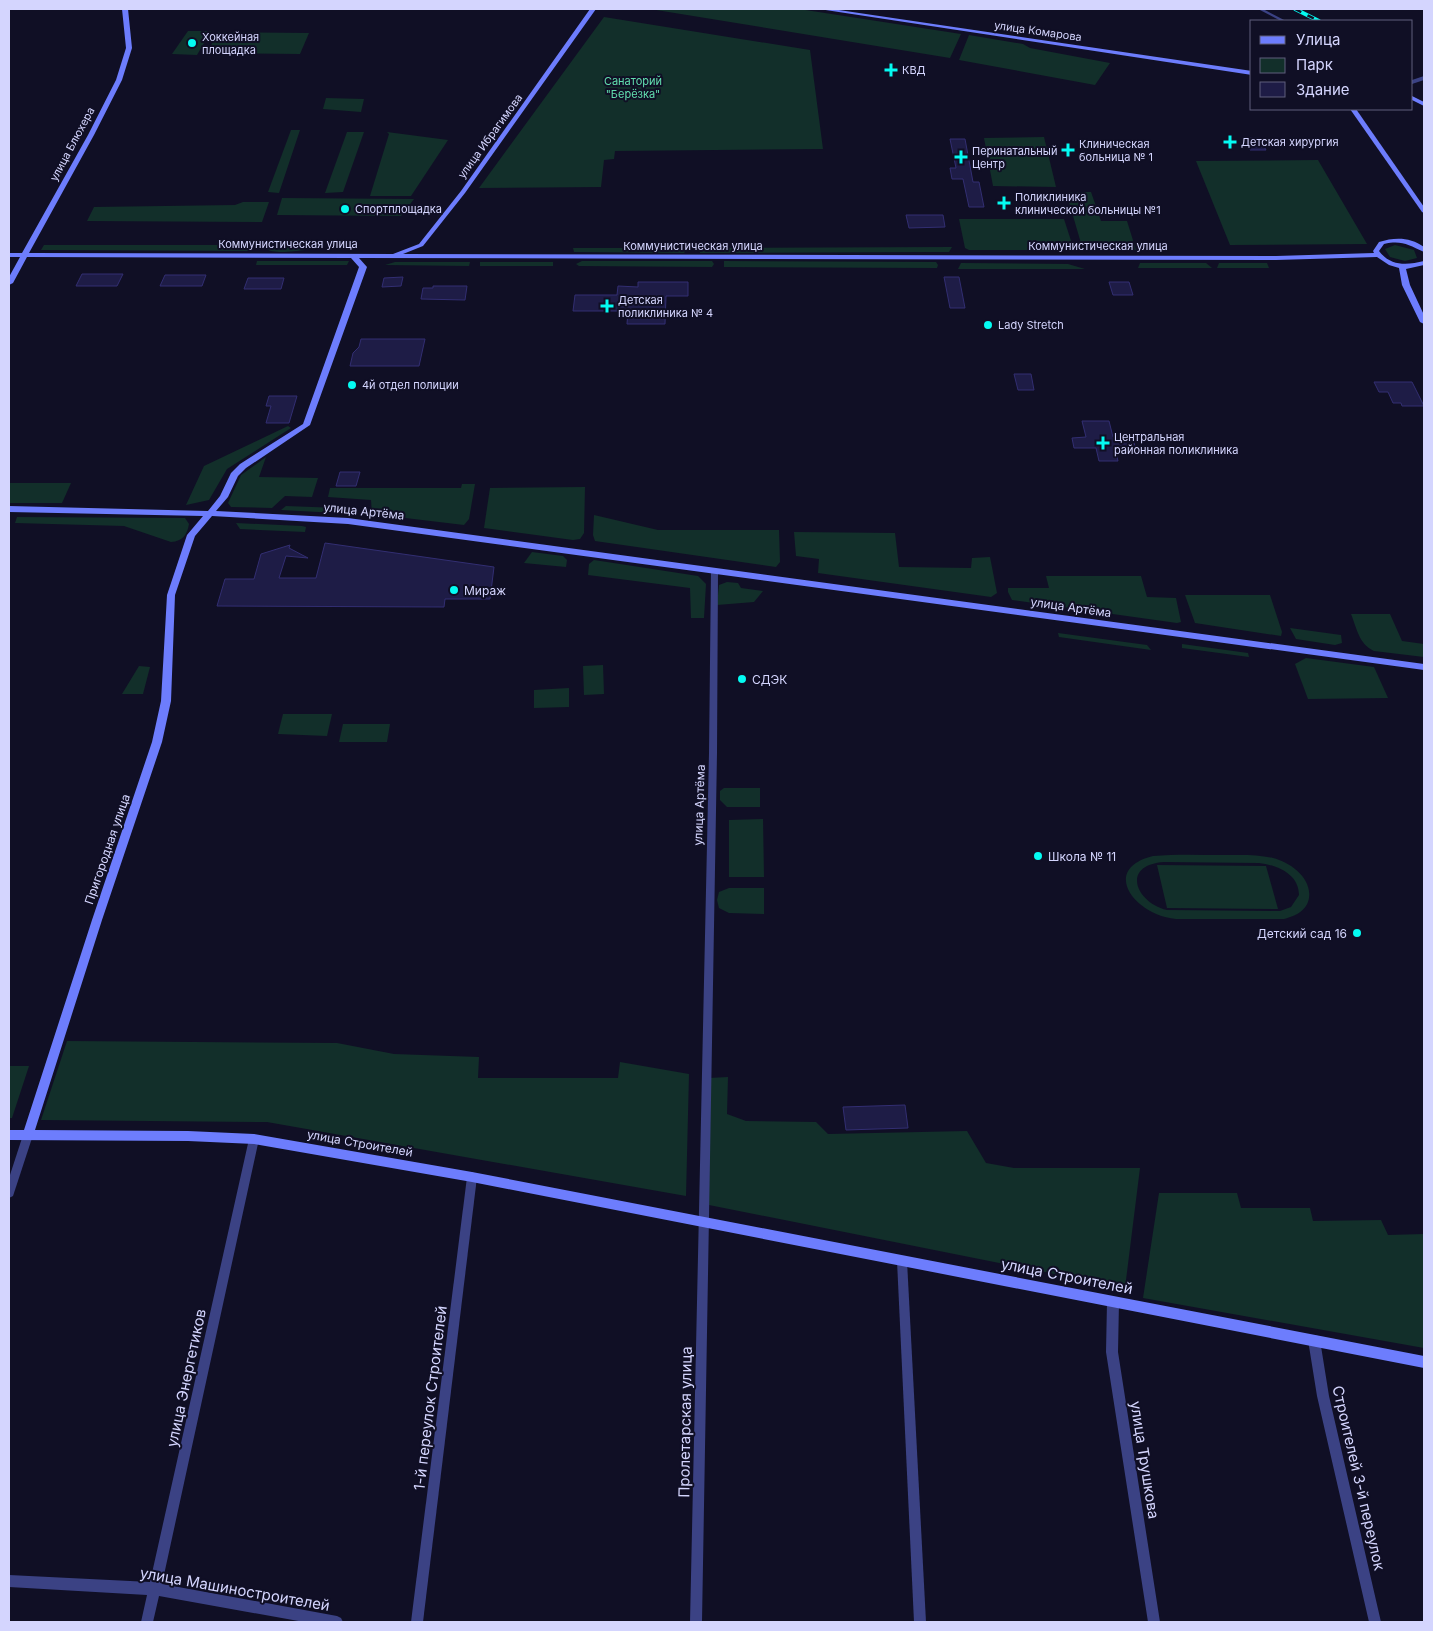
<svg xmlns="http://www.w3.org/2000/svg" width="1433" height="1631" font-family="Inter,sans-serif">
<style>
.green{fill:#122f2a;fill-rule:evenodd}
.building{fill:#1e1c46;stroke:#322e72}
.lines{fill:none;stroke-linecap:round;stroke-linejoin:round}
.street{fill:#3b4284;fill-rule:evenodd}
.secondary{fill:#6d7dfd;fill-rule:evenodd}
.rail-casing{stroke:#04fbf2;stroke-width:4}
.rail{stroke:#100f25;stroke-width:2.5;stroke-dasharray:7;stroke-linecap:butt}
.poi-dot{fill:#04fbf2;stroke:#100f25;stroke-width:2}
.labels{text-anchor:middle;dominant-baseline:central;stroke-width:4;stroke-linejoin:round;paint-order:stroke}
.far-street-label{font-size:11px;fill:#d4d5fe;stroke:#100f25}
.far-poi-label{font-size:11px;fill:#d4d5fe;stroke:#100f25;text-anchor:start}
.far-park-label{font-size:11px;fill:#61deae;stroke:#100f25}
.street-label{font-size:12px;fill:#d4d5fe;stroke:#100f25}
.poi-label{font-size:12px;fill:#d4d5fe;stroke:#100f25;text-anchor:start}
.near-street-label{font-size:15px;fill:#d4d5fe;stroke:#100f25}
</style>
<rect width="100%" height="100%" fill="#100f25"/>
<g class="green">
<polygon points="650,9 799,9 961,34 950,58"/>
<polygon points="604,17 810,50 823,149 615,151 614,159 604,160 601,187 479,188"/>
<polygon points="188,31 211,31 197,55 172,54"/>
<polygon points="218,32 309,33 300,54 207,53"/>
<polygon points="969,35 1023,44 1030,48 1110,63 1095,85 959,60"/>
<polygon points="326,98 364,99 361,112 323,109"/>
<polygon points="291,130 300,130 279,193 268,192"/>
<polygon points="347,132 364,132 343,192 325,193"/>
<polygon points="387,132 448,140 411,196 370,196 389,134"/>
<polygon points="1044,137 1056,187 993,186 984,138"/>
<polygon points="1318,160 1367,244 1230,245 1196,161"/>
<polygon points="1066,192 1091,192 1101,221 1127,221 1136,250 1083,250"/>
<polygon points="282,198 414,199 401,216 277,215"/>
<polygon points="243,202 269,202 262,222 87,221 94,207 235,205"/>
<polygon points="959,219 1064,219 1074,250 969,250 965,248"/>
<path d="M266,244h41l-2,6c-11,1 -31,5 -40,-2z"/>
<polygon points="44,245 255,245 249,251 41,250"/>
<polygon points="1395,245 1414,250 1417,258 1405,261 1390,257 1385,249"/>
<polygon points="952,247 949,252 932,252 700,253 699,248"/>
<polygon points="573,248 688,248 684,253 574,252"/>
<polygon points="257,261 349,261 347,265 256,265"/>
<polygon points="582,261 712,261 714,264 712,267 579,266 576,264"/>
<polygon points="724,261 936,262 938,265 937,268 724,267"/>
<polygon points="395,262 470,262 469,266 385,265"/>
<rect x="480" y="262" width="73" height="4"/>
<polygon points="961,263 1068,264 1085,269 958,269"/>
<polygon points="1140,263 1206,263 1212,268 1138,268"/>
<polygon points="1219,263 1267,263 1269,268 1217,268"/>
<polygon points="288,426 291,428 227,469 209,500 186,505 204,466"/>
<polygon points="266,457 259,477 318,478 312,497 285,496 272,508 231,507 228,503 241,475"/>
<polygon points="9,483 71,483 62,503 9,503"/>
<polygon points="462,484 475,484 469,519 464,525 372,514 371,500 328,497 330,488 461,488"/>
<polygon points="585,487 584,533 580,539 573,540 484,528 490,488"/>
<polygon points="286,506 339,508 337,513 281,510"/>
<polygon points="594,515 658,530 779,530 780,562 776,567 595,541 593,535"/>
<path d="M17,517l168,1 4,6c-2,11 -6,17 -18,18l-47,-16 -109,-3z"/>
<polygon points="236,523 302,526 306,527 305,532 240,529"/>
<polygon points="794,532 895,533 899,567 971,568 972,558 990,557 997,593 991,597 818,573 819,559 796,556"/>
<polygon points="532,552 563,556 567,560 566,567 524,563"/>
<polygon points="594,560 698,576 706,584 704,618 691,618 690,588 588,575 589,564"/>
<polygon points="1046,576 1141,576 1147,597 1176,598 1181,622 1177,623 1012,600 1008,592 1008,588 1049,588"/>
<polygon points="727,582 738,583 741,588 763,591 754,602 717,605 719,585"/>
<polygon points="1185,595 1270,595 1282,632 1281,636 1195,623"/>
<path d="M1351,614h39l12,27 22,3v13l-50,-6c-15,-7 -17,-22 -23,-37z"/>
<polygon points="1290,628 1341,635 1342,643 1335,645 1296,639"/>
<polygon points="1058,633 1147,645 1151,650 1059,637"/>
<polygon points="1182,644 1248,653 1249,657 1182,648"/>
<polygon points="1306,658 1374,667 1388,698 1308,699 1295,664"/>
<polygon points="603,665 604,694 584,695 583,666"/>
<polygon points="139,666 150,667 143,694 122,694"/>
<polygon points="569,688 569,707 534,708 534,690"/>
<polygon points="283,714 332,714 327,736 278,734"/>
<polygon points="343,724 390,724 387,742 339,742"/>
<polygon points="724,788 760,788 760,807 727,807 720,800 720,791"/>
<polygon points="763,819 764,877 729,877 729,820"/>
<path d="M1153,856c23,-2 47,-1 70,-1 16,0 34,-1 50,3 17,4 39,20 36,40 -2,13 -14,18 -25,21h-108c-42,-4 -76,-50 -23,-63zM1164,862l95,1c18,2 40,11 40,32l-8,12 -11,4 -113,-1c-32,-8 -46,-45 -3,-48z"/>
<polygon points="1157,865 1266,866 1278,909 1167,908"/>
<polygon points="729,888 764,888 764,914 729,913 719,908 717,900 719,892"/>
<polygon points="67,1041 337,1043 394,1054 479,1057 478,1078 618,1078 620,1062 689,1074 686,1196 267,1122 41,1120"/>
<polygon points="9,1066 29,1066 12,1118 9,1118"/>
<polygon points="728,1077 727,1114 746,1121 816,1122 828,1134 967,1131 986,1163 1014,1168 1140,1168 1125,1288 709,1205 709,1078"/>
<polygon points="1159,1193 1237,1193 1241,1208 1310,1208 1313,1221 1381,1220 1388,1235 1424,1234 1424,1348 1143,1298"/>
</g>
<g class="building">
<polygon points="1244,138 1259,138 1266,150 1250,150"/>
<polygon points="950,139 965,139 973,182 979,182 984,207 969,207 963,179 952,179 950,168 956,168"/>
<polygon points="906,215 943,215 945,227 909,228"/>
<polygon points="82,274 123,274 117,286 76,286"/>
<polygon points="165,275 206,275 202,286 160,286"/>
<polygon points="403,277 401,286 382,287 384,278"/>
<polygon points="944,277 959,277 965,308 950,308"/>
<polygon points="248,278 284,278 281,289 244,289"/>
<polygon points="638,282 688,282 688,296 666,296 665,324 627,324 628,311 573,311 575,295 617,295 618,286 638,287"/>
<polygon points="1109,282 1129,282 1133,295 1113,295"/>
<polygon points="433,286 467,286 465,300 421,299 423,288 433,288"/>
<polygon points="361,339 425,339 419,366 350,366 353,353 359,347"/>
<polygon points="1014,374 1031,374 1034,390 1018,390"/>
<polygon points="1374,382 1412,382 1424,406 1402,406 1401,403 1393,403 1388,392 1379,392"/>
<polygon points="269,396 297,396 289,423 266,423 271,406 266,406"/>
<polygon points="1082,421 1109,421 1113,437 1132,437 1136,449 1115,449 1118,461 1099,461 1096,448 1074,448 1072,438 1086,437"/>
<polygon points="340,472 360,472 356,486 336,486"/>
<polygon points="325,543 494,567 490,599 445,599 444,607 217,606 225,579 254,579 261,554 290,545 289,548 308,558 286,556 279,578 316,578"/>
<polygon points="905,1105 908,1128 846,1130 843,1107"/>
</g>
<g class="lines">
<g class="street">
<polygon points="1258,9 1263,9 1286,21 1281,21"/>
<polygon points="1424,76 1424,80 1412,84 1412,80"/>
<polygon points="711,569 717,569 718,571 717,753 702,1622 690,1622 709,753"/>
<polygon points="28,1131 32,1132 33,1135 14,1193 13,1196 9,1198 9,1178 23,1135 24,1132"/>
<polygon points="254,1135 258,1136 259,1139 162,1584 337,1616 341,1618 343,1622 304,1622 159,1596 153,1622 141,1622 147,1595 9,1587 9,1575 150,1582 249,1139 250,1136"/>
<polygon points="472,1172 476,1174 477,1177 423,1622 411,1622 467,1177 468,1174"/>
<polygon points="902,1256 906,1257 907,1261 926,1622 914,1622 897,1261 898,1257"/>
<polygon points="1113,1297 1117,1298 1119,1302 1118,1352 1160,1622 1148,1622 1106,1352 1107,1302 1109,1298"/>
<polygon points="1314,1335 1318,1336 1320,1340 1329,1396 1381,1622 1369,1622 1317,1396 1308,1340 1310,1336"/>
</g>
<g class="secondary">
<path d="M122,9h6l4,39 -10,32 -28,55 -65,118 364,1 26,-10 42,-53 129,-182h6l-131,184 -42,53 -20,8 873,2 98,-3 -1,-2 6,-9c16,-5 31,-5 45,5v5c-16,-7 -22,-12 -40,-8l-5,7c12,16 29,14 45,10v4l-18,4 4,16 14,30v9l-4,-2 -18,-37 -3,-17 -10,-3 -12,-8 -101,3 -917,-2 8,9 -57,158 -64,43 -8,8 -10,21 -12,14 132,7 1076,146v6l-1076,-146 -136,-8 -17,20 -20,59 -4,106 -9,41 -60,178 -67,210 153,1 66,3 218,38 952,184v12l-952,-186 -218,-38 -66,-3 -179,-1v-10h15l68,-210 60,-178 9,-41 6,-106 20,-60 16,-19 -194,-4v-6l199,5 12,-15 11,-23 9,-9 63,-40 56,-157 -8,-9 -324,-1 -14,26 -4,2v-8l11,-20h-11v-4h13l66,-118 28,-55 10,-32z"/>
<polygon points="819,9 832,9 1252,71 1252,75"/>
<polygon points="1412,96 1424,102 1424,106 1412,100"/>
<polygon points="1350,109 1356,109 1424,207 1424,213 1422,212"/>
</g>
<defs>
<polyline id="rail" points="1295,9 1319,21"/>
</defs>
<use href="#rail" class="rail-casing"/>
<use href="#rail" class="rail"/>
</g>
<g class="poi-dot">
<circle cx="192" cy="43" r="5"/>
<path d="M888.5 62.5h5v5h5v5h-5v5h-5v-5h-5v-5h5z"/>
<path d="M1227.5 134.5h5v5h5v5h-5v5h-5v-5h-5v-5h5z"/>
<path d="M1065.5 142.5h5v5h5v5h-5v5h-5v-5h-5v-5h5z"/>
<path d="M958.5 149.5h5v5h5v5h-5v5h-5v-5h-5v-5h5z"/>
<path d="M1001.5 195.5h5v5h5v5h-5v5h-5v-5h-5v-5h5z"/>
<circle cx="345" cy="209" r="5"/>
<path d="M604.5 298.5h5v5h5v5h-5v5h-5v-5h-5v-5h5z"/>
<circle cx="988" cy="325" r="5"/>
<circle cx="352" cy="385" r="5"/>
<path d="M1100.5 435.5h5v5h5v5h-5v5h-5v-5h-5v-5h5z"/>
<circle cx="454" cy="590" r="5"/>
<circle cx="742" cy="679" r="5"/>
<circle cx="1038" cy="856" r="5"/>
<circle cx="1357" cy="933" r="5"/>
</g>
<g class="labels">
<g class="far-street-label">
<text transform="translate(1038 31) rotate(8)">улица Комарова</text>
<text transform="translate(490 136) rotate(-54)">улица Ибрагимова</text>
<text transform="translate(72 144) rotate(-62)">улица Блюхера</text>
<text x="288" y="244">Коммунистическая улица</text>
<text x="693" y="246">Коммунистическая улица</text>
<text x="1098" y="246">Коммунистическая улица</text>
</g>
<g class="far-poi-label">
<text x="202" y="37">Хоккейная<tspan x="202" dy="13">площадка</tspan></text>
<text x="902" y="70">КВД</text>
<text x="1241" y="142">Детская хирургия</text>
<text x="1079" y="144">Клиническая<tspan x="1079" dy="13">больница № 1</tspan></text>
<text x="972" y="151">Перинатальный<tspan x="972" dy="13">Центр</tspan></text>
<text x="1015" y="197">Поликлиника<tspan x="1015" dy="13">клинической больницы №1</tspan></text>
<text x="355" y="209">Спортплощадка</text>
<text x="618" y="300">Детская<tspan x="618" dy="13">поликлиника № 4</tspan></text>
<text x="998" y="325">Lady Stretch</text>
<text x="362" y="385">4й отдел полиции</text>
<text x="1114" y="437">Центральная<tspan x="1114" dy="13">районная поликлиника</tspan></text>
</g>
<g class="far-park-label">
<text x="633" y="81">Санаторий<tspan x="633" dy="13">"Берёзка"</tspan></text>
</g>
<g class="street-label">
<text transform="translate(364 511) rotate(6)">улица Артёма</text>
<text transform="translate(1071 607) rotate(8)">улица Артёма</text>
<text transform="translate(699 805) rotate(-88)">улица Артёма</text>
<text transform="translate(107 849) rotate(-71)">Пригородная улица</text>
<text transform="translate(360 1143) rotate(10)">улица Строителей</text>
</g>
<g class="poi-label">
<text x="464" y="590">Мираж</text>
<text x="752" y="679">СДЭК</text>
<text x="1048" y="856">Школа № 11</text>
<text x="1347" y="933" text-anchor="end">Детский сад 16</text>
</g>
<g class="near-street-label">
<text transform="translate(1067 1276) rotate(11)">улица Строителей</text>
<text transform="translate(186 1378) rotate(-78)">улица Энергетиков</text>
<text transform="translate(430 1398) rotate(-83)">1-й переулок Строителей</text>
<text transform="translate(685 1422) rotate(-89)">Пролетарская улица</text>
<text transform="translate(1145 1460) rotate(81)">улица Трушкова</text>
<text transform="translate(1359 1478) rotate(77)">Строителей 3-й переулок</text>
<text transform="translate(235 1589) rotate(10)">улица Машиностроителей</text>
</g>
</g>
<rect width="1433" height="1631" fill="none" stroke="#d4d5fe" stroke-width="20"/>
<rect x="1250" y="20" width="162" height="90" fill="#100f25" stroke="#5e5e7c"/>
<rect x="1260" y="36" width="25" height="8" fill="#6d7dfd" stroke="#5e5e7c"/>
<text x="1296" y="45" font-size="15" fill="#d4d5fe">Улица</text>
<rect x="1260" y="58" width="25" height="15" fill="#122f2a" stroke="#5e5e7c"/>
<text x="1296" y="70" font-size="15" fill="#d4d5fe">Парк</text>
<rect x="1260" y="82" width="25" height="15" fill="#1e1c46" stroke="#5e5e7c"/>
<text x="1296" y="95" font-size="15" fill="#d4d5fe">Здание</text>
</svg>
